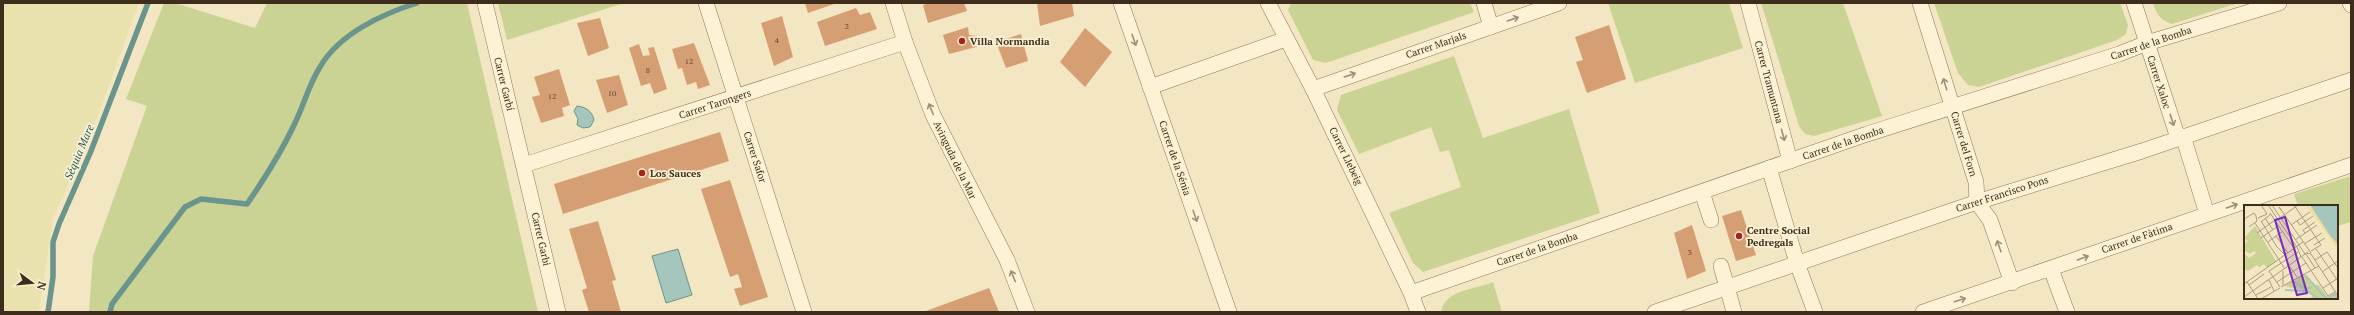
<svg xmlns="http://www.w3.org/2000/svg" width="2354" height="315" font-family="'PT Serif',serif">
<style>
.farmland{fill:#eae2ae}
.green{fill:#cad394}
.water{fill:#a5c6bd;stroke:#6a958c}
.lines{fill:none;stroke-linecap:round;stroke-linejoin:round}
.stream{stroke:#6a958c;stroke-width:5.5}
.building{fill:#d69f73}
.street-casing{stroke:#907756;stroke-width:16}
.street{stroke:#fdf2d6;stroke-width:15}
.oneway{stroke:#9e9079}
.poi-dot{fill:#a7211e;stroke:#faf0d2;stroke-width:1.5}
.labels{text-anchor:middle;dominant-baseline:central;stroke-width:3.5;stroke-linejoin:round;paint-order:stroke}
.number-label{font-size:8px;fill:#644a32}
.poi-label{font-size:10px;font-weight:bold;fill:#3e2d1c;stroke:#faf0d2;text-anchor:start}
.street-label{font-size:10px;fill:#3e2d1c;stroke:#faf0d2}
.water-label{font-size:11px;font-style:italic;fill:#2a5f5e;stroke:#faf0d2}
.inset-river{fill:none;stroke:#a5c6bd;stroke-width:2}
.inset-road{fill:none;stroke:#ab9c80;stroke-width:1}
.view{fill:#7b2cbf;fill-opacity:0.15;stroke:#7b2cbf;stroke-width:2}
.inset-edge{fill:none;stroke:#3e2d1c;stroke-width:2}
</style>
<rect width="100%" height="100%" fill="#f3e6c2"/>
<polygon class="farmland" points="3,3 139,3 94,126 53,219 39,312 3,312"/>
<g class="green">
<polygon points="164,3 175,3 255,28 267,3 467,3 538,312 89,312 93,256 147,106 126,99"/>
<polygon points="498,3 624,3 507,40"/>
<polygon points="1291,3 1470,3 1474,12 1326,63 1313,60 1288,10"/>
<polygon points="1608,3 1729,3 1743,48 1635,83"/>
<polygon points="1761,3 1843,3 1882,116 1814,136 1805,134 1799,126"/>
<polygon points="1934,3 2120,3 2128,25 2126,34 2117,40 1979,87 1968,85 1958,73"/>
<path d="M2153,3h85l-66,21c-12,-4 -15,-9 -19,-21z"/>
<polygon points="1454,56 1483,138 1569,109 1600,213 1423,272 1413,263 1389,213 1461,187 1449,150 1440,152 1431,127 1359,154 1337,110 1341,95"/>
<polygon points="2351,176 2351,222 2337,226 2337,206 2298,206 2294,194"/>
<path d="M1493,282l9,30h-61c4,-23 34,-22 52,-30z"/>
</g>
<g class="water">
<path d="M577,106c9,1 15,5 17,14l-4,7 -7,1 -6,-3 1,-6 -4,-8z"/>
<polygon points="678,249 692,295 666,303 652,256"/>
</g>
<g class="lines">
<g class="stream">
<polyline points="48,312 53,277 53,242 59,224 91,151 148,3"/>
<path d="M110,312l2,-8 73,-97 16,-8 46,5c18,-26 35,-53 48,-81 9,-18 14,-39 25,-56 19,-33 62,-53 97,-64"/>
</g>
</g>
<g class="building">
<polygon points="805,3 837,3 808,13"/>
<polygon points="929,3 964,3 967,11 928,23 923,5"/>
<polygon points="1037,3 1072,3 1074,16 1040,26"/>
<polygon points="856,8 860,15 870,12 877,29 825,46 817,22"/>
<polygon points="782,16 793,57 774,66 761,23"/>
<polygon points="600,18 609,48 588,56 577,23"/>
<polygon points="1609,25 1626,79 1587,93 1576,62 1583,60 1575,37"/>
<polygon points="968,27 969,35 978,36 980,46 949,54 943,35"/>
<polygon points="1085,28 1112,52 1085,87 1060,62"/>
<polygon points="1021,34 1028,61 1006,68 996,42"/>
<polygon points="694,43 710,85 698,89 696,82 687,85 682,68 678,69 672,49"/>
<polygon points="639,44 643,56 650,55 648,48 654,47 667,89 654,94 650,83 641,86 629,48"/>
<polygon points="559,69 570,105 562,108 564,116 541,123 532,97 540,95 534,77"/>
<polygon points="619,75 628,105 607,113 596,80"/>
<polygon points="720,132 729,161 563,214 554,184"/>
<polygon points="730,180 768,297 740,306 734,289 742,287 738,274 730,277 701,189"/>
<polygon points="1741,210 1756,255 1736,261 1722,216"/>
<polygon points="598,221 616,280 612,281 621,312 589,312 582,290 587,288 569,229"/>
<polygon points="1692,225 1706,271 1687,279 1674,233"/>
<polygon points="989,288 999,312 923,312"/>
</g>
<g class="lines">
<defs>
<g id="street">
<polyline points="485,3 558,312"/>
<polyline points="706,3 804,312"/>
<polyline points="893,3 905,42 933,115 1007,260 1027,312"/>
<polyline points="1121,3 1229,312"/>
<polyline points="1268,3 1313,89 1411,293 1418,312"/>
<polyline points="1484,3 1491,27"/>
<polyline points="1748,3 1790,161"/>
<polyline points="1920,3 1976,182 1977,202 1990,220 2012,283"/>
<polyline points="2134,3 2178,138"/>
<polyline points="2350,3 2351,5"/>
<polyline points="1150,87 1286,39"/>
<polyline points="1313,89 1559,3"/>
<polyline points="2183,136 2207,214"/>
<polyline points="524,165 905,42"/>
<polyline points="1769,168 1797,263 1815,312"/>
<polyline points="1702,192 1711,220"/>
<polyline points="1721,266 1734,312"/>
<polyline points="2051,269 2067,312"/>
<polyline points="1411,293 1867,134 2119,54 2147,43 2279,3"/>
<polyline points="1655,312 1977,202 2142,151 2351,80"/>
<polyline points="1923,312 2351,165"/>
</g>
</defs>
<use href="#street" class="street-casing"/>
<use href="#street" class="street"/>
</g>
<defs><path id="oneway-shaft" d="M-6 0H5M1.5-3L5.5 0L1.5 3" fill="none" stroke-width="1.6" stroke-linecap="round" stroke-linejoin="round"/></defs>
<g class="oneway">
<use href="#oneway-shaft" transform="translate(1513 19) rotate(-19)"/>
<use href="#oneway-shaft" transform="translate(1134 40) rotate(71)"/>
<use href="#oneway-shaft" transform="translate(1350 75) rotate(-19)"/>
<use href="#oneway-shaft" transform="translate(1945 84) rotate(-107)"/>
<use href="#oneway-shaft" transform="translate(931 109) rotate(-112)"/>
<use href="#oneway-shaft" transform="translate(2172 120) rotate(72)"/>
<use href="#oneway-shaft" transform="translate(1783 135) rotate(75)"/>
<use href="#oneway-shaft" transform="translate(2232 206) rotate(-19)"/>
<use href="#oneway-shaft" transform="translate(1195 216) rotate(71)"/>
<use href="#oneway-shaft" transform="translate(1999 246) rotate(-109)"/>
<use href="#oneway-shaft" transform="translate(2083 258) rotate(-20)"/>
<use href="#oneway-shaft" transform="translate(1013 276) rotate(-112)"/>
<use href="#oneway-shaft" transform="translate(1960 300) rotate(-18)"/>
</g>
<g class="poi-dot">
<circle cx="962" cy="41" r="4"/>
<circle cx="642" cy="173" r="4"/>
<circle cx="1739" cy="236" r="4"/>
</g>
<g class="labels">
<g class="number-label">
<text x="847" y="26">2</text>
<text x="777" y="40">4</text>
<text x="689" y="61">12</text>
<text x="648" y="70">8</text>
<text x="612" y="93">10</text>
<text x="552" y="96">12</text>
<text x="1690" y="252">3</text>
</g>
<g class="poi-label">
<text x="970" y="41">Villa Normandia</text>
<text x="650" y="173">Los Sauces</text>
<text x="1747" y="230">Centre Social<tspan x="1747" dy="12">Pedregals</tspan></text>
</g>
<g class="street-label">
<text transform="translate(2151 43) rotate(-19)">Carrer de la Bomba</text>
<text transform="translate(1436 45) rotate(-19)">Carrer Marjals</text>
<text transform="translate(1769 82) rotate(75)">Carrer Tramuntana</text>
<text transform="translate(2159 82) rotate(72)">Carrer Xaloc</text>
<text transform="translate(504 84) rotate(76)">Carrer Garbí</text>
<text transform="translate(715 104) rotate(-18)">Carrer Tarongers</text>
<text transform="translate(1843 143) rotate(-19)">Carrer de la Bomba</text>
<text transform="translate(1964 144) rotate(73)">Carrer del Forn</text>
<text transform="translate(1346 156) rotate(64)">Carrer Llebeig</text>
<text transform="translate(755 157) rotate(72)">Carrer Safor</text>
<text transform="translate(1175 158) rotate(71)">Carrer de la Sénia</text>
<text transform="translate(955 160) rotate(64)">Avinguda de la Mar</text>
<text transform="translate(2002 194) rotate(-18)">Carrer Francisco Pons</text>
<text transform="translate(2137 238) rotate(-19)">Carrer de Fàtima</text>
<text transform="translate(541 239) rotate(77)">Carrer Garbi</text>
<text transform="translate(1537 249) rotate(-19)">Carrer de la Bomba</text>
</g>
<g class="water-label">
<text transform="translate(79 152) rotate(-67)">Séquia Mare</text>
</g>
</g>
<g transform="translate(2244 205)">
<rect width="94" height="94" fill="#f3e6c2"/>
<path d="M11,21l21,35 -9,7 -3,-4 -5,3 -2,-2 -9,6 -4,-2v-16l5,5 7,-5 -2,-2 -4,3 -6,-4v-6l4,-3 -4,-3zM60,69l8,11h7l9,13 7,-5 3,6h-29l5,-4 -5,-4 -25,-5z" fill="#cad394"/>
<path d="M62,0l8,5 24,35v5z" fill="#f3de9b"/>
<path d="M66,0h28v40l-9,-11z" fill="#a5c6bd"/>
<path class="inset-river" d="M61,70l18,20 5,3 7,-4 3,5M49,76l13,8 6,-2M41,85l23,1 10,8"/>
<path class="inset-road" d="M24,0l29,42 4,10M28,0l33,49M50,0l27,40 -10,6M37,5l-2,-3 32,46M26,8l23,34M14,13l9,-4 -6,-9M21,13l8,12M36,13l18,-13M0,14l10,-6 2,3 1,5 -8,6M17,16l16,26 8,8M53,16l3,4 13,-9M17,17l10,-8M11,18l30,46M47,20l19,-13M13,28l18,-13M61,28l-2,-3 12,-8M32,31l12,17M17,33l17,-12M51,35l22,-15M24,37l15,-11M60,39l18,-11M70,40l11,-7M72,44l22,32M83,47l11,16M63,48l4,1 27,42M62,49l9,14M58,52l26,39 7,-4M71,55l12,-8M46,62l7,10M25,66l29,-19M25,66l11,16M39,66v14M78,67l16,-11M25,75l5,11M3,77l11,17M33,77l29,-19M0,79l59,-42M5,80l15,-11M37,82l38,-21M79,83l15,-10M12,90l15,-8M0,92l64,-45M17,94l19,-11"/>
<path class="view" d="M41,12l22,76 -10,2 -22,-75z"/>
<rect width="94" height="94" class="inset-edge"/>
</g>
<rect width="2354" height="315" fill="none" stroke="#3e2d1c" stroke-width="8"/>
<g transform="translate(32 283) rotate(106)" stroke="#faf0d2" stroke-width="3" paint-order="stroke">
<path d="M0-3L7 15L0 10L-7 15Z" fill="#3e2d1c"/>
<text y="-6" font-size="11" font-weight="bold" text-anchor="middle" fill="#3e2d1c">N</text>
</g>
</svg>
